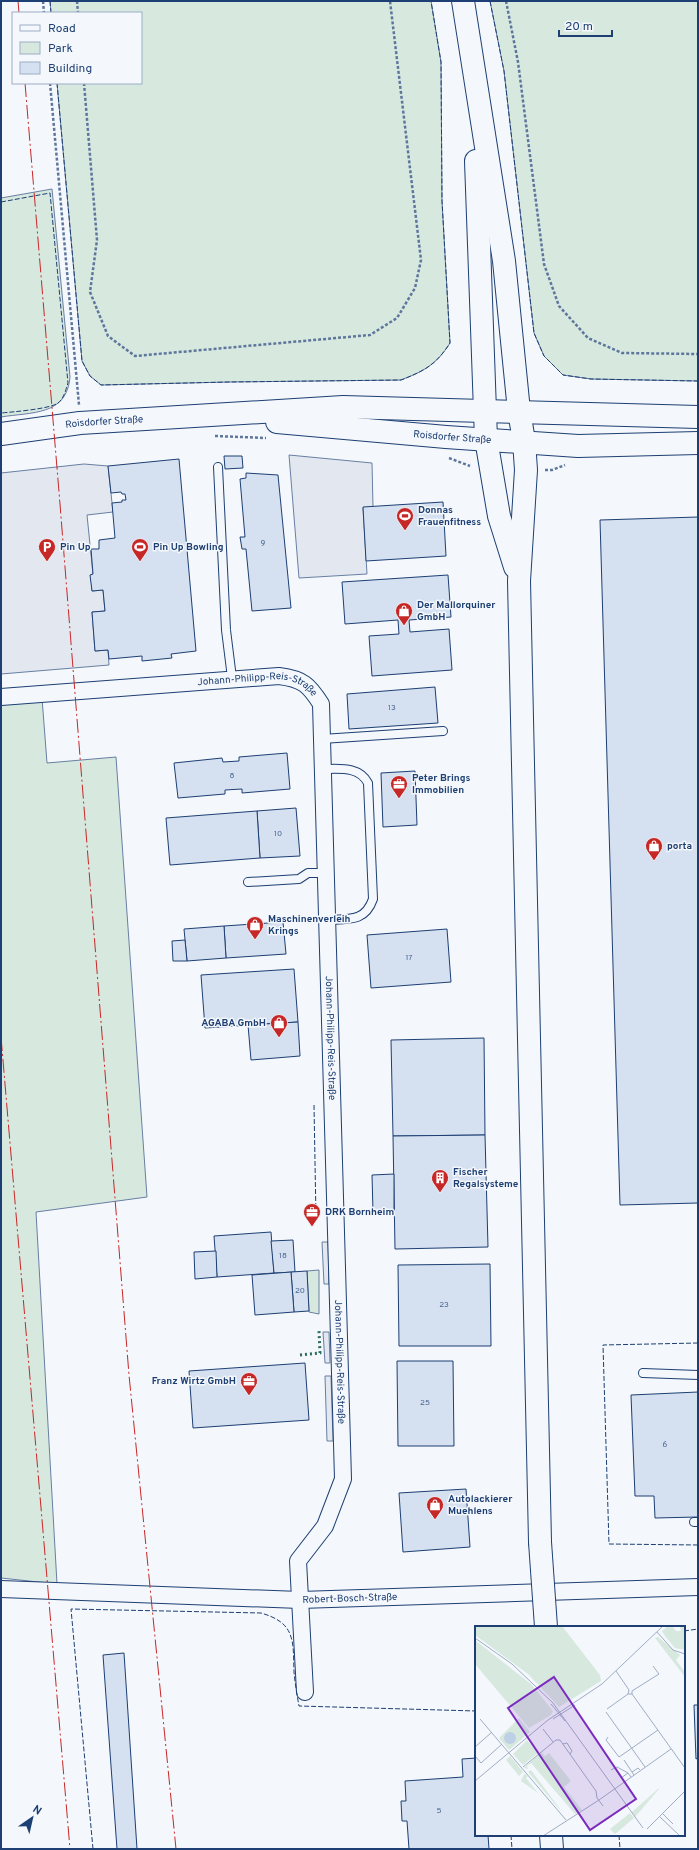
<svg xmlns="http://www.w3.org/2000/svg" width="699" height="1850" font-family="Overpass,sans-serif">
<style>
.green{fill:#d7e8df;stroke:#687fa3}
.parking{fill:#e3e8f0;stroke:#687fa3}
.building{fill:#d5e0f0;stroke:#1d3f73}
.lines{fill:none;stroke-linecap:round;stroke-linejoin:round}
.service-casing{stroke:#1d3f73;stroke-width:10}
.minor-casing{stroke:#1d3f73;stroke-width:18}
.secondary-casing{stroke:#1d3f73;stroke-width:24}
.path{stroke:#5e769c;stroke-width:2.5;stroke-dasharray:3 2;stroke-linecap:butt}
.service{stroke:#f4f7fb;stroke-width:8}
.minor{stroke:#f4f7fb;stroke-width:16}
.secondary{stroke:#f4f7fb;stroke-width:22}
.secondary-bridge-casing{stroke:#1d3f73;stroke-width:24;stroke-linecap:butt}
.secondary-bridge{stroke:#f4f7fb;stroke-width:22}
.hedge{stroke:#2c6c60;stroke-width:3;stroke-dasharray:2 3;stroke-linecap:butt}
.fence{stroke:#1d3f73;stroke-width:1;stroke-dasharray:5 2;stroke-linecap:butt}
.power{stroke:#c62828;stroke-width:1;stroke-dasharray:14 3 2 3;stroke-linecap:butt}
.labels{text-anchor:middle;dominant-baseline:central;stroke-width:3;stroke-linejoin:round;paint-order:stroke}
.number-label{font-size:8px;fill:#4b6792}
.street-label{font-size:10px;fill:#1d3f73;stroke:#f4f7fb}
.poi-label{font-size:10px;font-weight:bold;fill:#1d3f73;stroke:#f4f7fb;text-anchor:start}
.inset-road{fill:none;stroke:#9eadc5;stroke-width:1}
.view{fill:#7b2cbf;fill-opacity:0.15;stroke:#7b2cbf;stroke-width:2}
.inset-edge{fill:none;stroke:#1d3f73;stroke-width:2}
</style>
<rect width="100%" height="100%" fill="#f4f7fb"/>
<g class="green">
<path d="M50,1h381l10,61 1,139 8,142c-14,22 -26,28 -49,37l-172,2 -128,3 -11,-9 -8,-15 -25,-278h84v-70h-90z"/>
<polygon points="490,1 698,1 698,381 591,379 563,375 544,356 534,333 504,71"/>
<path d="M52,189l18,188c-3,39 -39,35 -69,40v-219z"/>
<polygon points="42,698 47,763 116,757 147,1197 36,1212 57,1584 1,1578 1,702"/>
<polygon points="319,1270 319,1314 309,1312 307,1271"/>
</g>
<g class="parking">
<polygon points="289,455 372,463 373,507 363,508 367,574 299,578"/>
<polygon points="84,464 108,466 113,512 87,515 93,574 91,575 92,591 103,590 105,611 92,612 95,651 108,650 109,665 1,674 1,473"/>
<polygon points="322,1242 328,1242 329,1284 324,1284"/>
<polygon points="323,1332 329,1332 330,1363 325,1363"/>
<polygon points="325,1376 331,1376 333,1441 327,1441"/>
</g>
<g class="building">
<polygon points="224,456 242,456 243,468 225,469"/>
<polygon points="179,459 196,651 171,654 172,658 142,661 142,656 109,659 108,650 95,651 92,612 105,611 103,590 92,591 90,575 93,574 91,549 99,549 99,540 115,538 112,503 122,502 122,500 126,500 125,494 122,494 121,492 111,493 108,466"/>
<polygon points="246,473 278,475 291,608 252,611 246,549 242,549 240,537 245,537 240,479 246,478"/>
<polygon points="443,502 446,556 366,561 363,507"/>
<polygon points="698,517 698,1203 620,1205 600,520"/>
<polygon points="448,575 451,617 409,620 410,632 449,629 452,670 372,676 369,636 399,634 398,620 345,624 342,582"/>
<polygon points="435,687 438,723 349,729 347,694"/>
<polygon points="287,753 290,789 242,793 242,789 225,790 225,794 178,798 174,763 222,758 223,762 239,761 239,757"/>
<polygon points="415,771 417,825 383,827 381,773"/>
<polygon points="296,808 300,856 260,858 257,811"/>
<polygon points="257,811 260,858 170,865 166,818"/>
<polygon points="283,922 286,954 226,958 224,926"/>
<polygon points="224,926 226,958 187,961 184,929"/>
<polygon points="447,929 451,982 371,988 367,935"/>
<polygon points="185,940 187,961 173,961 172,941"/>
<polygon points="294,969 298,1022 205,1028 201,975"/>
<polygon points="298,1022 300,1056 251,1060 248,1025"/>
<polygon points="484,1038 485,1135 393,1136 391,1040"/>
<polygon points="485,1135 488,1247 395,1249 393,1136"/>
<polygon points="394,1174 394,1211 373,1212 372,1175"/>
<polygon points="271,1232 274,1273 217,1277 214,1236"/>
<polygon points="293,1240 295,1272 274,1273 271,1241"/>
<polygon points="216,1251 217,1277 195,1279 194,1252"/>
<polygon points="490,1264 491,1346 399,1346 398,1265"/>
<polygon points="307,1271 309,1311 294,1312 291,1272"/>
<polygon points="291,1272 294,1312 255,1315 252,1275"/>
<polygon points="397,1361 453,1361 454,1446 398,1446"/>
<polygon points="305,1363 309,1420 193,1428 189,1371"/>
<polygon points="698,1392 698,1517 655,1518 654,1496 635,1496 631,1395"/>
<polygon points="466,1489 470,1547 403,1552 399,1493"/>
<polygon points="124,1653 137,1849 117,1849 103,1655"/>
<polygon points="694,1705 698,1705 698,1758 696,1759"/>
<polygon points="476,1758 476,1835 488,1835 489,1849 409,1849 407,1821 402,1821 401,1801 406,1801 405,1781 463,1777 462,1759"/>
</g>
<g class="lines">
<defs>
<g id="service">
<polyline points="218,467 226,630 232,678"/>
<polyline points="322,739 443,731"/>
<path d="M323,769c17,0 36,-3 45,14l5,116c-8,23 -24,20 -46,21"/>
<polyline points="248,882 299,879 308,873 326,873"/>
<polyline points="643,1373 698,1375"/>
<polyline points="694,1522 698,1522"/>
</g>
<g id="minor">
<path id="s1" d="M1,697l278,-21c24,3 30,9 42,28l22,775 -18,47 -27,35 7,131"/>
<path id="s2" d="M1,1589l299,11 398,-13"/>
</g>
<g id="secondary">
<polyline points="463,1 504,261 519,411 524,441 526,470 519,581 540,1542"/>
<polyline points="476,161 486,439 499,516 515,567"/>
<path id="s3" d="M277,422l169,15 132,9 120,-3"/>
<path id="s4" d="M1,434l79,-11 263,-16 355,10"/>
<polyline points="551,1835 552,1849"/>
</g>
</defs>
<use href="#service" class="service-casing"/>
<use href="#minor" class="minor-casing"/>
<use href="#secondary" class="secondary-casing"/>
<g class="path">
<polyline points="43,1 44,13"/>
<polyline points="77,1 78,13"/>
<polyline points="506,1 518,62 544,264 559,306 588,338 622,353 698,354"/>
<polyline points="50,83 79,405"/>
<polyline points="84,83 97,240 90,292 108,336 135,356 370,335 397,318 415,288 421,260 390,1"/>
<polyline points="215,436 266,438"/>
<polyline points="449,458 470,466"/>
<polyline points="545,470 552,470 565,465"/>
</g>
<use href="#service" class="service"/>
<use href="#minor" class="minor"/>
<use href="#secondary" class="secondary"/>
<defs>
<polyline id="secondary-bridge" points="540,1542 546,1627"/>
</defs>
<use href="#secondary-bridge" class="secondary-bridge-casing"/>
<use href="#secondary-bridge" class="secondary-bridge"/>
<polyline class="hedge" points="300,1355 320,1353 319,1331"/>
<g class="fence">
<polyline points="50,1 51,13"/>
<polyline points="490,1 504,71 534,333 544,356 563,375 591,379 698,381"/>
<path d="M57,83l25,278 8,15 11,9 128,-3 172,-2c23,-9 35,-15 49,-37l-8,-142 -1,-139 -10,-61"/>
<path d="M1,202l49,-9 18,190c-2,6 -4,16 -10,20 -8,6 -46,9 -57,10"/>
<polyline points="314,1105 316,1219"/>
<polyline points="698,1343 603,1345 609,1544 698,1545"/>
<polyline points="684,1631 698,1629"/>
<polyline points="511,1835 512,1849"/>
<polyline points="619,1835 620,1849"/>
<path d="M93,1849l-22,-240 190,4c35,10 32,28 33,59 1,11 3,23 5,34l177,5"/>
</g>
<g class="power">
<polyline points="18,1 19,13"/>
<polyline points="25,83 60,504 129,1375 176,1849"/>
<polyline points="1,1037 70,1849"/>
</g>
</g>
<defs>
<symbol id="stadium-pin" viewBox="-11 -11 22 30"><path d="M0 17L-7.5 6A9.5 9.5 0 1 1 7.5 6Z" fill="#c62828" stroke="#f4f7fb"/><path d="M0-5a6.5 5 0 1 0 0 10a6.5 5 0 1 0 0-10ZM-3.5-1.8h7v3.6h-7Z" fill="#fff"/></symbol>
<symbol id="parking-pin" viewBox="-11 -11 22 30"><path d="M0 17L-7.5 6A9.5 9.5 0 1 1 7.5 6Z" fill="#c62828" stroke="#f4f7fb"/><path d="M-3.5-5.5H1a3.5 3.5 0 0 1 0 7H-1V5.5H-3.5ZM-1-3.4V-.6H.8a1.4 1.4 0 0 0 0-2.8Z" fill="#fff"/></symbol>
<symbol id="shop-pin" viewBox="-11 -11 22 30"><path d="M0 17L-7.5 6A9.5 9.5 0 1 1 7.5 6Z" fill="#c62828" stroke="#f4f7fb"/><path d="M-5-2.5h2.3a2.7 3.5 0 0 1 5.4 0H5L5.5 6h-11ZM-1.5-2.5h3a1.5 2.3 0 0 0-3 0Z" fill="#fff"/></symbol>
<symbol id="office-pin" viewBox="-11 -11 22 30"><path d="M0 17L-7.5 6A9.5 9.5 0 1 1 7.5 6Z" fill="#c62828" stroke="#f4f7fb"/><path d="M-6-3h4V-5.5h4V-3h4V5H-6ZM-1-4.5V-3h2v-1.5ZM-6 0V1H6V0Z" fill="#fff"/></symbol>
<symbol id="building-pin" viewBox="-11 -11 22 30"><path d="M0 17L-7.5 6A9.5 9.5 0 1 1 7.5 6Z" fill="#c62828" stroke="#f4f7fb"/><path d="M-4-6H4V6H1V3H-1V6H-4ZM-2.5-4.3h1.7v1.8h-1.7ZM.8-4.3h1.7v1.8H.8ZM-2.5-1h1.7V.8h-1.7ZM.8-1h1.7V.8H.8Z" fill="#fff"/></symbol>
</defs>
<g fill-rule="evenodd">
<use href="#stadium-pin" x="395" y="506" width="20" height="27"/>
<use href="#parking-pin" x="37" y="537" width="20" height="27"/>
<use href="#stadium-pin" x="130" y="537" width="20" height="27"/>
<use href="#shop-pin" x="394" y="601" width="20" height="27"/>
<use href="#office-pin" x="389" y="774" width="20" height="27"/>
<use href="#shop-pin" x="644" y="836" width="20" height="27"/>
<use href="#shop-pin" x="245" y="915" width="20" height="27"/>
<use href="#shop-pin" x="269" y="1013" width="20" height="27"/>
<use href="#building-pin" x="430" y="1168" width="20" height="27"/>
<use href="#office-pin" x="302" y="1202" width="20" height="27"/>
<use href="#office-pin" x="239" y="1371" width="20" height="27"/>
<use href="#shop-pin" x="425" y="1495" width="20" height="27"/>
</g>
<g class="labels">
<g class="number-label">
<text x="263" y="543">9</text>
<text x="392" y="708">13</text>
<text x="232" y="776">8</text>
<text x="278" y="834">10</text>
<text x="409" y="958">17</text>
<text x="283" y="1256">18</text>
<text x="300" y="1291">20</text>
<text x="444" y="1305">23</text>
<text x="425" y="1403">25</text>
<text x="665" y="1445">6</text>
<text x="439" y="1811">5</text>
</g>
<g class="street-label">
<text stroke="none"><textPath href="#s4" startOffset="104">Roisdorfer Straße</textPath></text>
<text stroke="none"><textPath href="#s3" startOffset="176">Roisdorfer Straße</textPath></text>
<text stroke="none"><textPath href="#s1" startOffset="259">Johann-Philipp-Reis-Straße</textPath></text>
<text stroke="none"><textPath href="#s1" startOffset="666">Johann-Philipp-Reis-Straße</textPath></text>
<text stroke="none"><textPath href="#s1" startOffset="990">Johann-Philipp-Reis-Straße</textPath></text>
<text stroke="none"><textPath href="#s2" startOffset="349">Robert-Bosch-Straße</textPath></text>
</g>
<g class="poi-label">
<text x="418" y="510">Donnas<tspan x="418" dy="12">Frauenfitness</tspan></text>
<text x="60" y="547">Pin Up</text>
<text x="153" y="547">Pin Up Bowling</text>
<text x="417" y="605">Der Mallorquiner<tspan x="417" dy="12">GmbH</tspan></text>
<text x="412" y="778">Peter Brings<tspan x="412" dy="12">Immobilien</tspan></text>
<text x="667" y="846">porta</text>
<text x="268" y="919">Maschinenverleih<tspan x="268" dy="12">Krings</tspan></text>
<text x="266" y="1023" text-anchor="end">AGABA GmbH</text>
<text x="453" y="1172">Fischer<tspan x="453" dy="12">Regalsysteme</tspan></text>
<text x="325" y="1212">DRK Bornheim</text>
<text x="236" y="1381" text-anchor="end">Franz Wirtz GmbH</text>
<text x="448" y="1499">Autolackierer<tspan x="448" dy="12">Muehlens</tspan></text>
</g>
</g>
<g transform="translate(475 1626)">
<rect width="210" height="210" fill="#f4f7fb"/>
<path d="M0,0h87l38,49 1,6 -42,26 -31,-33 -53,-39zM193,0h4l4,5h5l-1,-5h5v24l-10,-2 -10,-12 -3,-5zM183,11l22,18 -4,5 9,12v5l-30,-39zM0,14l56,44 22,27 -2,4 -22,13 -54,-64zM44,92l11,14 -21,18 -10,-12zM52,114l11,13 -15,12 -10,-11zM66,126l4,4 4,-3 22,28 -7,6 18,23 -7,4 -44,-51 -4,3 1,3 -4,-1zM35,130l13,16 -4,4 -13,-16zM56,144l29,39v1l-32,-38zM49,148l4,2 -2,2 12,15 -17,-12zM184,162v1l-24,28 -3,-5zM155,187l4,5 -19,16 -5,-5z" fill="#d7e8df"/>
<path d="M29 112a6 6 0 1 1 12 0a6 6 0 1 1-12 0Z" fill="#bed0e5"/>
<path class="inset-road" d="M182,6l16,18 12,4M0,12l37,26 41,39 90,125M141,45l13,19 -1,4M157,65v3l53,74M157,65l27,-17 -6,-8M76,78l14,17M132,83l21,-15h4M131,86l39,55M5,93l86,101M78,93l22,-14M68,103l10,13M133,111l-2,3 13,17 39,-27M88,118l4,-1 5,8 -2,3M0,121l17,-15M0,130l6,7 21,-19M149,134l8,12M48,141l33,-27h4l36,51 1,7 6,8M136,144l6,-3 11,6M159,149l-2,-3 6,-4 2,2M146,152l7,-5 3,4M0,155l73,-61 54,-36 61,-58M188,188l10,10M185,191l20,19M172,203l38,-38M68,210l56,-36 72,-51"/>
<path class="view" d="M79,51l82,122 -46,31 -82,-122z"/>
<rect width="210" height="210" class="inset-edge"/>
</g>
<rect width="699" height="1850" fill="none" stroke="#1d3f73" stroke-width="4"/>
<rect x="12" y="12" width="130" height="72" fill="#f4f7fb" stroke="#9eadc5"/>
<rect x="20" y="25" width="20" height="6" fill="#f4f7fb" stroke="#9eadc5"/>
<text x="48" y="32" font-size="12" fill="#1d3f73">Road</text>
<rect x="20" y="42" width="20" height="12" fill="#d7e8df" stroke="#9eadc5"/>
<text x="48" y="52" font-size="12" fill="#1d3f73">Park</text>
<rect x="20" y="62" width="20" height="12" fill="#d5e0f0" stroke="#9eadc5"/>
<text x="48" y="72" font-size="12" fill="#1d3f73">Building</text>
<g transform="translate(32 1818) rotate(34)" stroke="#f4f7fb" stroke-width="3" paint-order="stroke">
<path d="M0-3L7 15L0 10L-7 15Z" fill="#1d3f73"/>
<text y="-6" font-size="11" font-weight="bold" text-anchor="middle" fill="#1d3f73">N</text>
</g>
<path d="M559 30v6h53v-6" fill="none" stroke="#1d3f73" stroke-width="2"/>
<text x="565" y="30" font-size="12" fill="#1d3f73" stroke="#f4f7fb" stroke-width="3" paint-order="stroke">20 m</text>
</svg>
